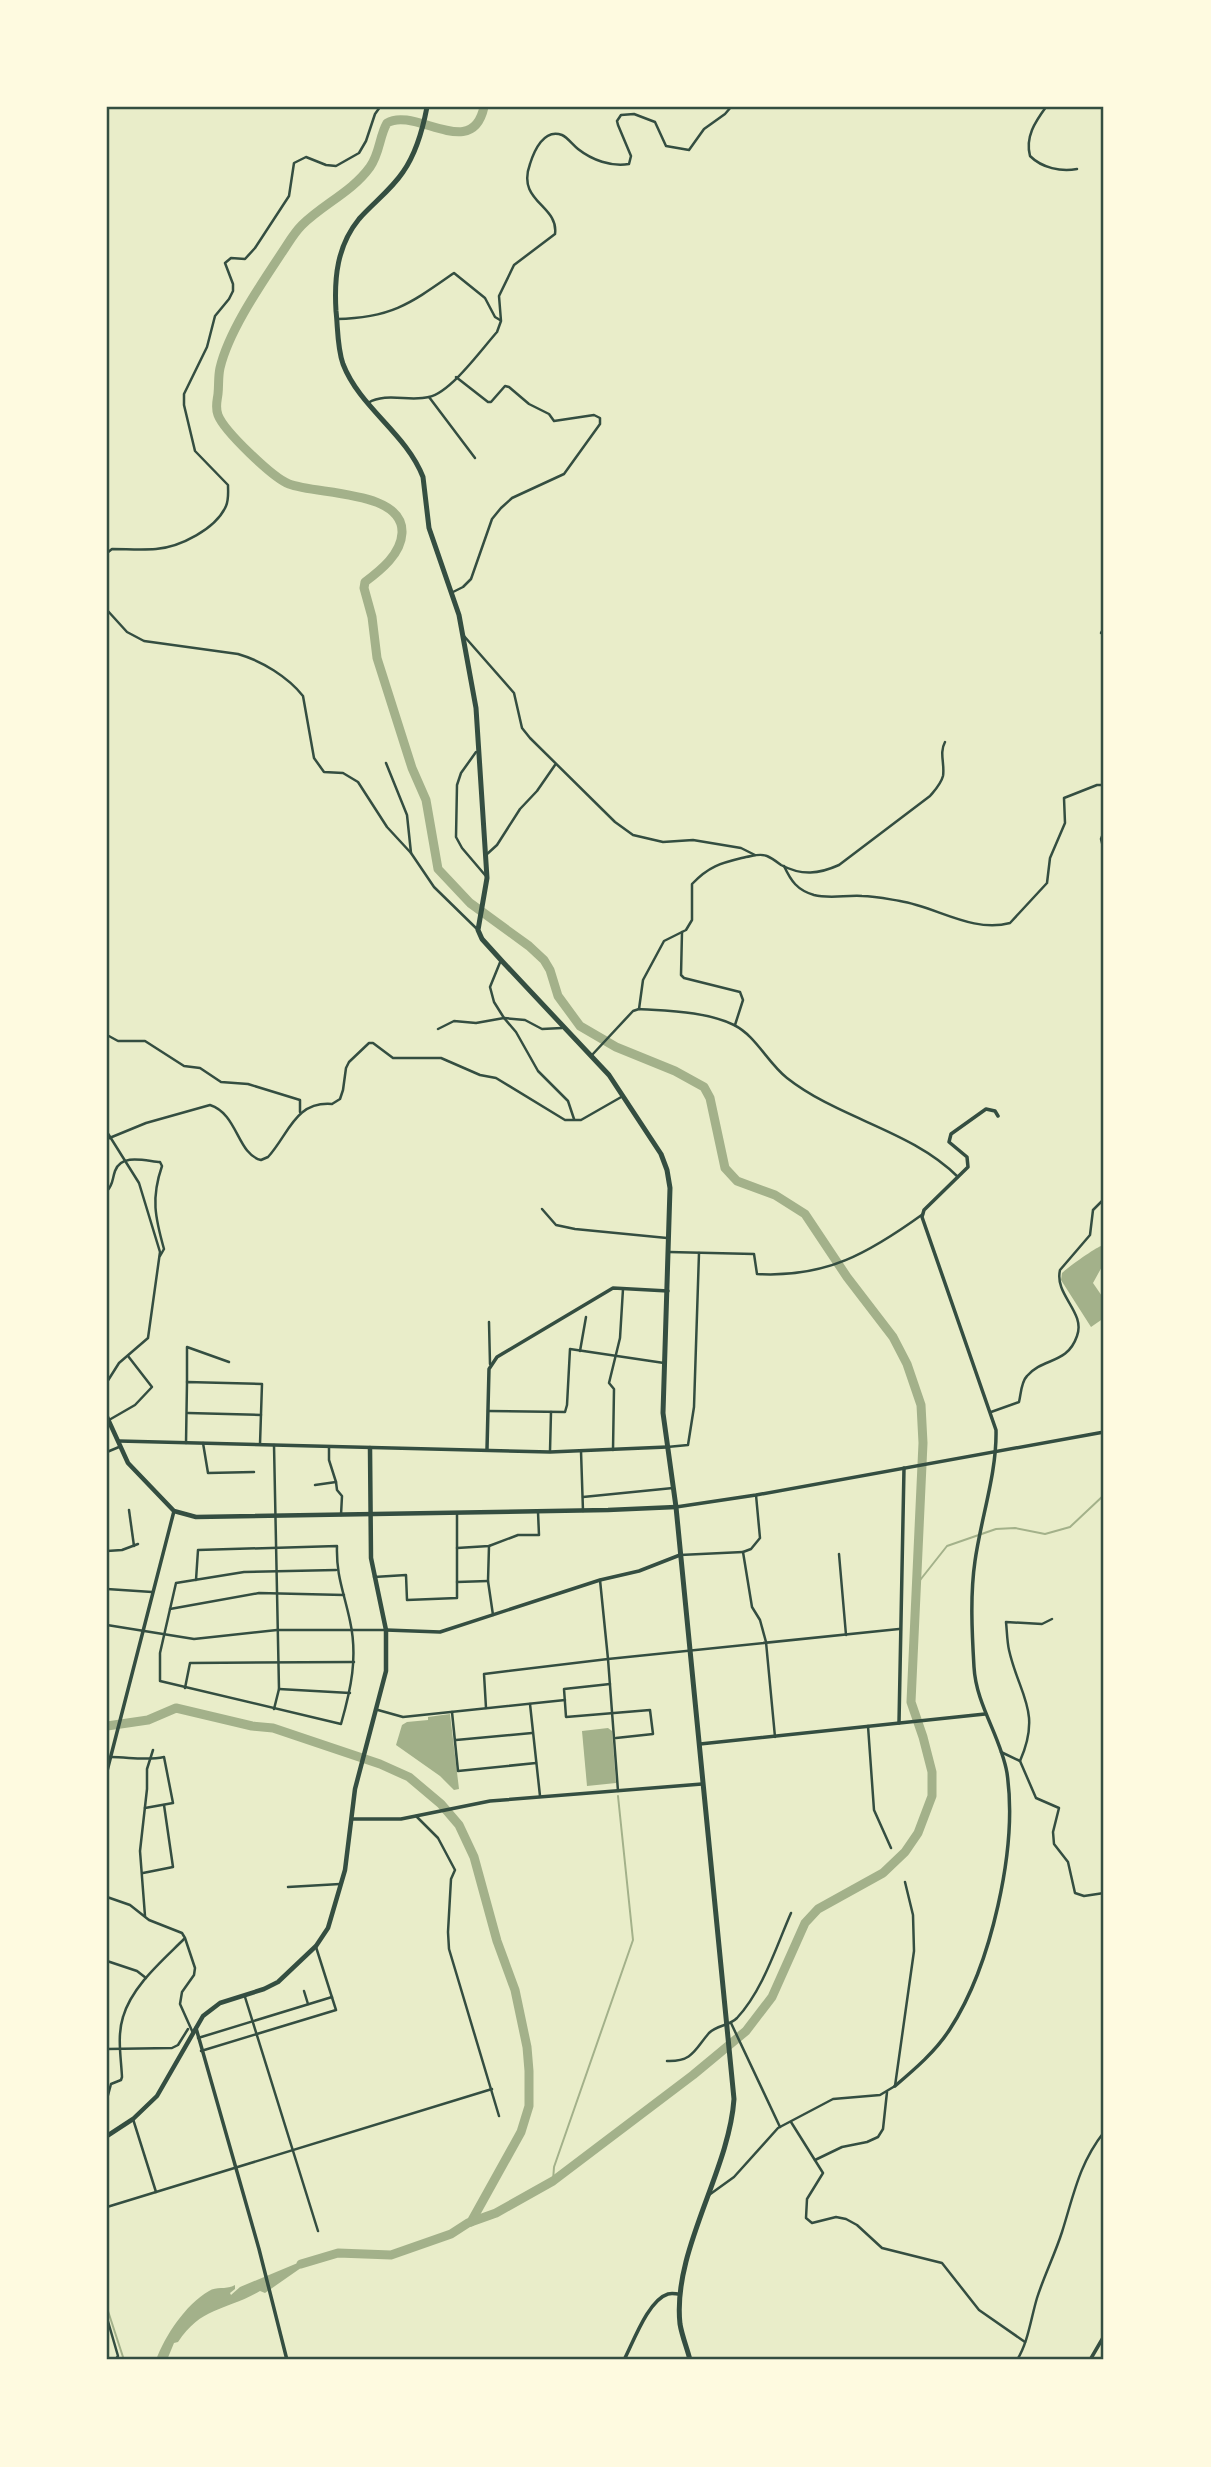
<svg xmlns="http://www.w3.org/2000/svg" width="1211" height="2467" font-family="'Fira Sans Condensed',sans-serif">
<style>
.water{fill:#a3b18a}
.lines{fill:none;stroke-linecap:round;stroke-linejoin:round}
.stream{stroke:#a3b18a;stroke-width:2}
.river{stroke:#a3b18a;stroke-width:9}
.minor{stroke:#344e41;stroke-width:2.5}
.tertiary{stroke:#344e41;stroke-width:3.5}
.secondary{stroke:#344e41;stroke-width:4.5}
.trunk{stroke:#344e41;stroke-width:5}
.neatline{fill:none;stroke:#344e41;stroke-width:2.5}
</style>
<rect width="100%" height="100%" fill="#e9edc9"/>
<g class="water">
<path d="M1101,1246l3,1v16l-11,20 11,16v19l-13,9 -30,-47 1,-7c5,-5 33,-25 39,-27z"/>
<polygon points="450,1714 459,1789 454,1790 440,1776 396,1745 402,1725 407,1722 428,1720 428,1717"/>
<polygon points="608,1728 612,1731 616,1783 587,1786 582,1731"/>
<path d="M312,2257l2,5 -6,1 -43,30 -5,-2c-34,20 -58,15 -82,51l-4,1 -7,17h-11c9,-24 29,-55 53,-69 8,-5 18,-1 26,-6v4l-5,4 1,2 9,-8z"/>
</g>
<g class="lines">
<g class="stream">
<polyline points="917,1584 947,1546 996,1529 1015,1528 1045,1534 1070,1527 1104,1495"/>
<polyline points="553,2181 554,2167 633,1940 618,1796"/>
<polyline points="107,2308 123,2357 121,2360"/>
</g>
<g class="river">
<polyline points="107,1726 148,1720 176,1708 252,1726 273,1728 380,1764 409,1777 441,1804 459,1825 474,1857 497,1941 515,1990 527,2047 529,2071 529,2106 521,2132 471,2222"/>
<path d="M301,2264l37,-11 53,2 60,-21 17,-11 28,-10 57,-32 140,-106 53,-44 26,-34 33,-74 13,-14 65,-36 22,-21 13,-19 14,-37v-24l-9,-35 -12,-35 12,-259 -2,-38 -14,-41 -14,-27 -46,-60 -42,-63 -30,-19 -38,-14 -12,-13 -15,-70 -6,-11 -29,-16 -59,-24 -36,-21 -22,-30 -8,-26 -6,-10 -15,-14 -59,-43 -32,-34 -12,-69 -14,-32 -35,-110 -5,-41 -8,-29 1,-6c16,-12 36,-28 37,-49 2,-43 -84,-38 -113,-49 -16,-6 -65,-53 -71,-69 -3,-8 -1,-13 0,-21 1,-9 0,-17 2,-26 9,-38 42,-85 63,-117 6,-9 11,-18 19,-26 21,-21 50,-33 68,-58 10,-14 9,-30 17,-44 28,-17 85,39 97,-16"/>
</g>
<g class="minor">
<path d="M1046,107c-11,15 -21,30 -16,49 12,12 31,16 47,13"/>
<path d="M337,319c55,-1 74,-16 117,-46l31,25 10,19 5,3"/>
<polyline points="429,397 475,458"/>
<path d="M368,403c18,-11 41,-1 61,-6 22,-5 52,-47 68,-65l4,-11 -2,-25 15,-31 41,-31c4,-29 -39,-32 -25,-70 4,-13 14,-36 32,-29 5,2 11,10 16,14 14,11 33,18 51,15l2,-8 -13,-31 -1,-4 4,-6 13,-1 21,8 11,24 23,4 15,-21 21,-15 6,-7"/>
<path d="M107,553l5,-4c14,0 30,1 44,0 24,-2 60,-20 70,-43 3,-7 2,-14 2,-21l-33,-34 -11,-46v-11l23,-47 8,-31 14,-17 4,-8v-7l-8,-21 6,-5 14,1 10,-11 34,-52 5,-33 12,-6 20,8 10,1 23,-13 7,-12 9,-27 5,-7"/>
<polyline points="453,592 463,587 471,579 492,519 501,508 512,498 564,474 600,424 600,418 594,415 554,421 549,414 529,404 509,387 505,386 491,402 488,402 456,377"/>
<path d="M107,610l20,22 17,9 94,13c24,7 50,23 65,42l11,62 10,14 19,1 15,9 29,45 24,26 23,34 44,43"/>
<polyline points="1104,627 1101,633 1104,634"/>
<polyline points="464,636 514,693 522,728 530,738 615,822 633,835 663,842 693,840 741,848 755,855"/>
<polyline points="476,752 461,773 457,785 456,837 462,848 485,875"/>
<polyline points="386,763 407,815 411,853"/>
<polyline points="1104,831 1101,839 1104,851"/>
<polyline points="486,855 497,845 520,809 537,791 555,765"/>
<path d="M784,866c7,15 13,24 30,29 15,4 32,0 48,1 13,0 26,3 38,5 37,6 72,32 110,22l37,-40 3,-25 15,-35 -1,-25 33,-13h7"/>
<polyline points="682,932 681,975 684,978 740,992 743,1000 735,1025"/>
<polyline points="501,960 490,987 494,1002 504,1018 516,1032 538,1071 568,1101 574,1119"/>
<path d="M639,1009l4,-29 21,-39 22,-11 6,-10v-36c18,-19 30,-21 54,-27 7,-1 14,-4 21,-1 5,2 10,6 14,9 21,11 38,9 58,0l91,-69c5,-6 11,-12 13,-20 2,-12 -4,-23 2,-34"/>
<polyline points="438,1029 454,1021 476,1023 504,1018 525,1020 542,1029 562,1028"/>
<polyline points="107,1035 118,1041 145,1041 184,1066 200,1068 221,1082 248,1084 300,1100 300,1112"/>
<path d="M592,1055l41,-44 6,-2c31,2 66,2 95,16 22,11 33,37 53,53 52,41 124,52 171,99"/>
<polyline points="107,1132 139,1183 160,1252 148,1338 119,1363 107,1382"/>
<path d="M107,1139l39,-16 64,-18c28,9 27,49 51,55l7,-3c21,-23 27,-56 64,-53l8,-5 3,-9 3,-22 3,-6 20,-19h4l20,15h48l39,17 16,3 69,42h16l42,-24"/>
<path d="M107,1191c6,-6 5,-11 8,-20 6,-18 31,-10 45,-9l2,4c-11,32 -7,51 2,83l-4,7"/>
<polyline points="542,1209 556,1225 575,1229 667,1238"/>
<path d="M669,1252l85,2 3,20c69,4 112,-21 166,-60"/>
<polyline points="489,1322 490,1364"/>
<polyline points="580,1351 586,1317"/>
<polyline points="187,1382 187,1347 229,1362"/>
<polyline points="488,1411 565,1412 567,1405 570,1349 664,1363"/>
<path d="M991,1412l28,-10c2,-8 2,-20 8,-26 16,-19 40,-11 50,-40 9,-24 -23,-41 -17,-66l30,-35 3,-25 11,-11"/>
<polyline points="188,1413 261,1415"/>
<polyline points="109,1420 135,1405 152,1387 128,1356"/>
<polyline points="186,1443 187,1382 262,1384 260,1444"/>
<polyline points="203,1443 208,1473 254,1472"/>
<polyline points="274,1445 279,1689 274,1709"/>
<polyline points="329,1447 329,1460 336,1482"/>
<polyline points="667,1447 688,1445 694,1407 699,1253"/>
<polyline points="613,1450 614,1389 609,1383 620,1338 623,1289"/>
<polyline points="550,1451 551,1412"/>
<polyline points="581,1451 583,1511"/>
<polyline points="107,1452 119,1447"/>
<polyline points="315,1485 336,1482 337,1490 342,1496 341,1515"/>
<polyline points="756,1495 760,1538 751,1549 743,1552 752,1607 760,1620 766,1642 775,1737"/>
<polyline points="583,1497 673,1488"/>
<polyline points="129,1510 134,1546"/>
<polyline points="457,1513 457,1582 488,1581"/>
<polyline points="489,1546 488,1581 493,1615"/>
<polyline points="457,1548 489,1546 518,1535 539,1535 538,1512"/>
<polyline points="107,1551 122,1550 138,1544"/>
<polyline points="839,1554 846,1635"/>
<polyline points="680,1555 743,1552"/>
<polyline points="374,1577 406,1575 407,1600 457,1598 457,1582"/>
<path d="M196,1580l2,-30 139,-4c-1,30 7,46 13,75 8,36 1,68 -9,103l-181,-43v-28l16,-70 68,-11 92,-2"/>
<polyline points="600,1580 608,1659 899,1629"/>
<polyline points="107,1589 152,1592"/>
<polyline points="170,1609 259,1593 344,1595"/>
<polyline points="107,1625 194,1639 277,1630 386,1630"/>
<polyline points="610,1684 564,1689 566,1717 650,1710 653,1734 616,1738"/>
<polyline points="185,1688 190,1663 354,1662"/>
<polyline points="279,1689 350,1693"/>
<polyline points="530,1704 540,1796"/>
<polyline points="486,1708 484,1674 608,1659 618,1791"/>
<polyline points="378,1710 403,1717 565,1700"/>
<polyline points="452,1712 458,1771 536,1763"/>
<polyline points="868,1726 874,1810 891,1848"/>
<polyline points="456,1740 532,1733"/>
<polyline points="1001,1752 1020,1761 1036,1798 1059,1808 1053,1832 1054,1844 1068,1862 1075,1893 1084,1896 1104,1893"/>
<path d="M111,1757c18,0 35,4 53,0l9,46 -28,5"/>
<path d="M1020,1761c22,-50 -1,-66 -11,-111 -2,-9 -2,-19 -3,-28l36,2 10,-5"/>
<polyline points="416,1816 438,1838 455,1870 451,1879 448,1932 449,1949 499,2116"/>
<polyline points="143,1873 173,1867 164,1805"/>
<polyline points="288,1887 340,1884"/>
<polyline points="107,1897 130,1905 149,1920 182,1933 185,1938 195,1968 194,1975 182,1992 180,2004 193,2033"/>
<polyline points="145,1916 140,1851 147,1789 147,1769 153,1750"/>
<polyline points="107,1961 137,1971 146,1978"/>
<polyline points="304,1991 308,2004"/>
<polyline points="245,1997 318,2231"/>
<polyline points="731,2023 780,2127"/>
<polyline points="198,2038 332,1997"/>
<polyline points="107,2049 172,2048 178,2045 188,2029"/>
<polyline points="201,2051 336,2010 316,1947"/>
<path d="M667,2061c26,1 28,-12 42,-28 8,-8 20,-7 28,-15 26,-28 39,-71 54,-105"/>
<path d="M107,2099l4,-15 10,-4 1,-3c-1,-20 -5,-41 1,-60 9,-31 39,-56 61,-78"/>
<polyline points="133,2119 156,2192"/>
<polyline points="791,2122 823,2173 807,2199 806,2218 812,2223 836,2217 846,2219 857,2225 882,2248 942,2263 979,2310 1025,2342"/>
<polyline points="815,2160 842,2147 867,2142 878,2137 883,2129 887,2092"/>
<polyline points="709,2195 734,2177 778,2128 833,2099 880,2095 895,2086 914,1951 913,1915 905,1882"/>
<polyline points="107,2207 492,2089"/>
<polyline points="107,2318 118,2356 115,2360"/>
<path d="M1017,2360c11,-17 14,-42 20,-62 7,-22 18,-44 25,-66 12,-38 17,-68 42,-100"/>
</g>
<g class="tertiary">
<polyline points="119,1441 550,1452 667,1447"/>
<polyline points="487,1449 489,1369 497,1357 613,1288 668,1291"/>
<polyline points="676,1507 756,1495 1104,1432"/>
<polyline points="386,1630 440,1632 600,1580 639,1571 680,1555"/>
<polyline points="899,1723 904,1468"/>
<polyline points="700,1744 985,1714"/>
<polyline points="107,1771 174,1511"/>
<polyline points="352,1819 401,1819 490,1801 702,1784"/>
<polyline points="196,2028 259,2249 287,2360"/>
<path d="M895,2086c20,-17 41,-35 55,-57 41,-63 68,-181 57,-256 -6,-36 -31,-68 -33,-106 -2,-34 -4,-72 1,-106 6,-43 22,-88 21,-131l-74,-213 2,-7 44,-43 -1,-10 -18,-15 2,-8 35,-25 9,2 3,5"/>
<path d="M624,2360c9,-17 24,-60 44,-66 4,-1 8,0 11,0"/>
<polyline points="1090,2360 1104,2336"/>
</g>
<g class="secondary">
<polyline points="107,1417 128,1463 174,1511 196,1517 608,1510 676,1507"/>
<polyline points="107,2136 133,2119 157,2096 203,2016 220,2003 264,1989 278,1982 316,1946 328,1928 345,1870 355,1789 386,1671 386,1630 371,1558 370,1448"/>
</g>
<path class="trunk" d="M427,107c-4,21 -12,48 -24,65 -12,18 -30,31 -44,47 -22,27 -25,59 -23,92 2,17 1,36 7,53 17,44 63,69 80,113l6,51 30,87 17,93 11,170 -9,52 4,9 19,21 108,115 52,79 6,16 3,18 -7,225 13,94 58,592c-5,73 -62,152 -54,225 2,12 7,24 10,36"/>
</g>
<rect width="1211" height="2467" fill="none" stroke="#fefae0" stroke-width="217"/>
<rect x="108" y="108" width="994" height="2250" class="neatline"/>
</svg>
